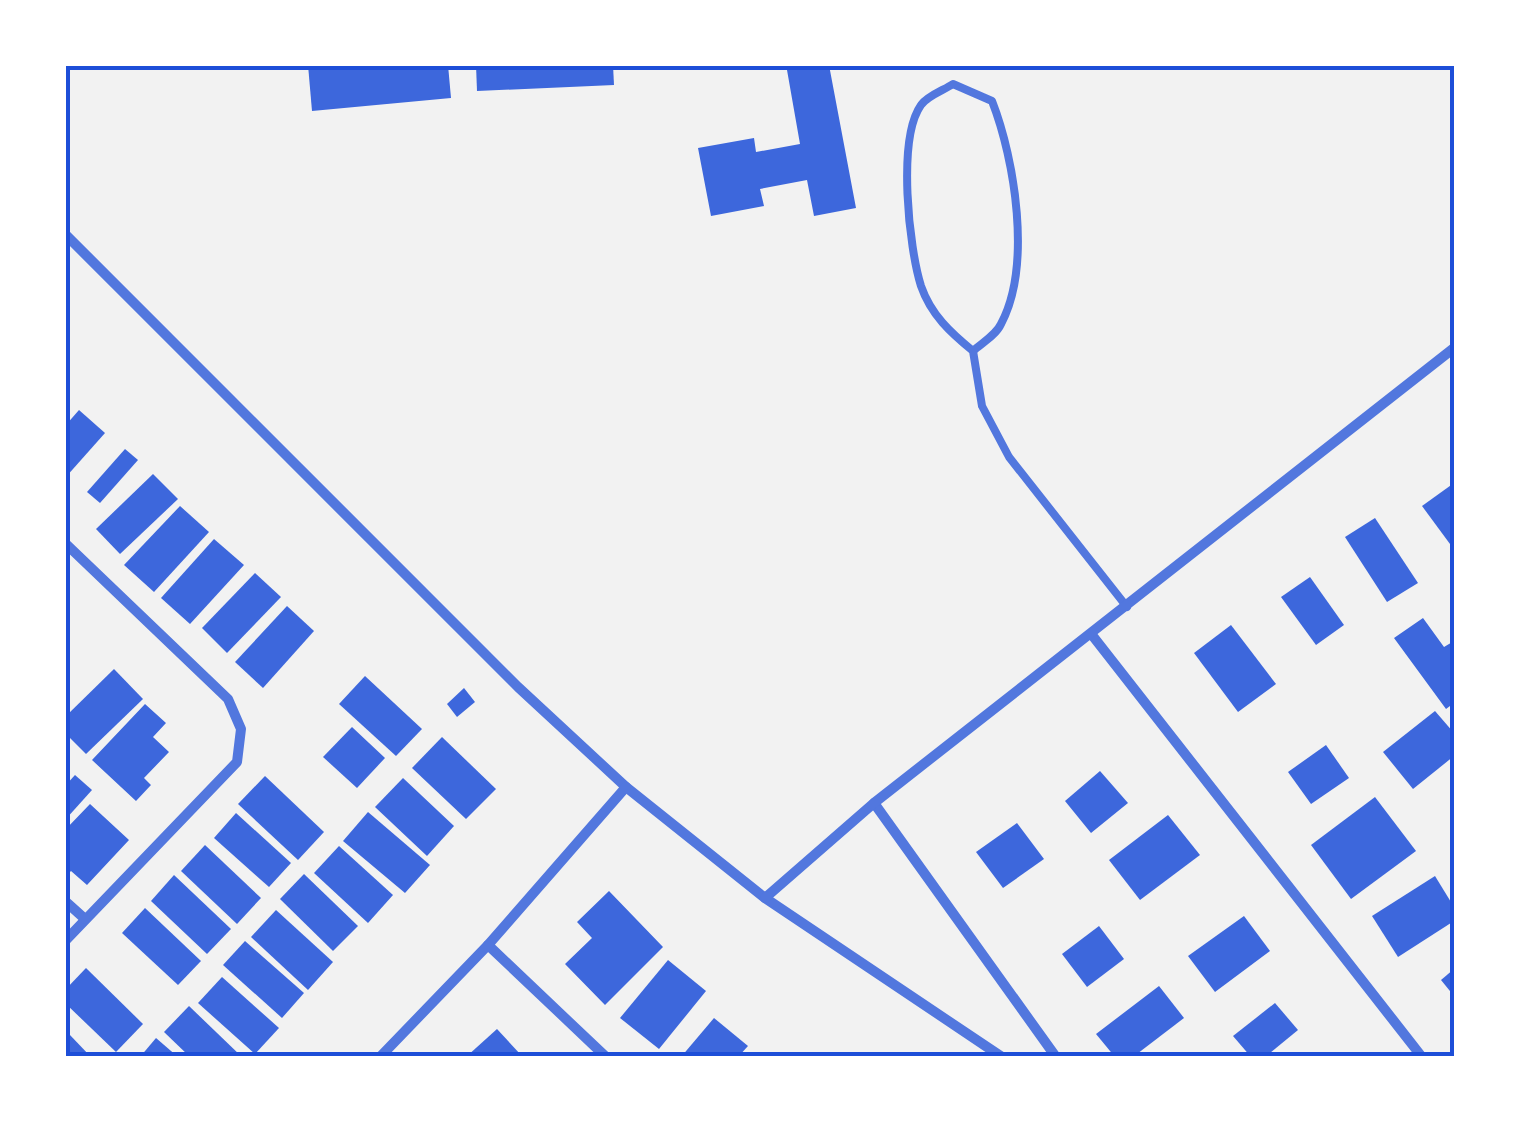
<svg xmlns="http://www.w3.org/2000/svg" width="1519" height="1122" font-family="Karla,sans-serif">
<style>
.building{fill:#3d67dc}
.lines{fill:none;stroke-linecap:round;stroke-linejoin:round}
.service{stroke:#5277de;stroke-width:8}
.minor{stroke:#5277de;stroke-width:10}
.neatline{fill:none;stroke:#1d4ed8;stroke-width:4}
</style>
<rect width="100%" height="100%" fill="#f2f2f2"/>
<g class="building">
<polygon points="308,65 448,65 451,98 312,111"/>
<polygon points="476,65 613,65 614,85 477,91"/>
<polygon points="814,65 829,65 856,208 814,216 807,180 760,189 764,206 711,216 698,148 754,138 756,152 800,144 787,70"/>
<polygon points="79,410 105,433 65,478 65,426"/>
<polygon points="125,449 138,460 100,503 87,492"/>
<polygon points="153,474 178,499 120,554 96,529"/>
<polygon points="1454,483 1454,541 1450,544 1422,506"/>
<polygon points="180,506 209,532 154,592 124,565"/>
<polygon points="1375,518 1418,583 1387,602 1345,537"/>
<polygon points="214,539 244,565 190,624 161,598"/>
<polygon points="255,573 281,597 227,653 202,628"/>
<polygon points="1310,577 1344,625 1316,645 1281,597"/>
<polygon points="287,606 314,631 263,688 235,662"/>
<polygon points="1423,618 1444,647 1454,641 1454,703 1446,709 1394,638"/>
<polygon points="1231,625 1276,684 1238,712 1194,653"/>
<polygon points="114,669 143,699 86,754 65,733 65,717"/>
<polygon points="365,676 422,729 396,756 339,704"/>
<polygon points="464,688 475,702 457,717 447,704"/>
<polygon points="145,704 166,723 153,737 169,752 144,778 151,785 136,801 92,760"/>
<polygon points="1435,711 1454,733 1454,756 1413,789 1383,752"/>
<polygon points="352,727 385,758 357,788 323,757"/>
<polygon points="442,737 496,789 466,819 412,768"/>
<polygon points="1326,745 1349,778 1311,804 1288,772"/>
<polygon points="1100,771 1128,803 1091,833 1065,801"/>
<polygon points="75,775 92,790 65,820 65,786"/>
<polygon points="265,776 324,832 298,860 238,804"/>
<polygon points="403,778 454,826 427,856 375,807"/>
<polygon points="1375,797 1416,851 1351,899 1311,845"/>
<polygon points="90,804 129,840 87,885 71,871 65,877 65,830"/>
<polygon points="368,812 430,865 405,893 343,841"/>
<polygon points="236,813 291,863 269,887 214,838"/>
<polygon points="1168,815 1200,855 1140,900 1109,860"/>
<polygon points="1017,823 1044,859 1003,888 976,852"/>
<polygon points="205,845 261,898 237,924 181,871"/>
<polygon points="339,846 393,895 368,923 314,873"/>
<polygon points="304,874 358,926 333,951 280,899"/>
<polygon points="174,875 231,929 207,954 151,901"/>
<polygon points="1435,876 1454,907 1454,921 1398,957 1372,916"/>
<polygon points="609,891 663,947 605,1005 565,964 592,938 577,922"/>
<polygon points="145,908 201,961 178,985 122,933"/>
<polygon points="276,910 333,962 308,990 251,937"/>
<polygon points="1244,916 1270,951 1215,992 1188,956"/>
<polygon points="1099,926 1124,959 1087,987 1062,954"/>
<polygon points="245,941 304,993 282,1018 223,965"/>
<polygon points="668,960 706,991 659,1049 620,1018"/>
<polygon points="86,968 143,1024 116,1052 65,1003 65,990"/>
<polygon points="1454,969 1454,996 1441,980"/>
<polygon points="222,977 279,1028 255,1054 198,1003"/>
<polygon points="1159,986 1184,1018 1133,1057 1115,1057 1096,1034"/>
<polygon points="1275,1003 1298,1030 1265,1057 1251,1057 1233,1036"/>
<polygon points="189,1006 242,1057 190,1057 164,1032"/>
<polygon points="714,1018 748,1046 738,1057 681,1057"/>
<polygon points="497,1029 521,1055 466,1057"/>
<polygon points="69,1034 91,1057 65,1057"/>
<polygon points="156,1038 178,1057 140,1057"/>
</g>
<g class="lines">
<path class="service" d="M973,351c9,-8 23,-16 28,-27 31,-58 14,-164 -9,-223l-39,-17c-9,6 -26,12 -32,21 -24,34 -12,143 0,181 10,29 30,47 52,65l9,55 27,51 118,150"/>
<g class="minor">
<polyline points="65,234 518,687 626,787 765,898 1002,1057"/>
<polyline points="65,543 228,699 241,729 237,762 65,941"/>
<polyline points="1092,635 1422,1057"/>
<polyline points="874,803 1056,1057"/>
<polyline points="765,898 874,803 1454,348"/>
<polyline points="65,901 85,919"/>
<polyline points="488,945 606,1057"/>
<polyline points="380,1057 488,945 626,787"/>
</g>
</g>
<rect width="1519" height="1122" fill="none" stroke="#ffffff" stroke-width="135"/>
<rect x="68" y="68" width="1384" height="986" class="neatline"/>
</svg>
